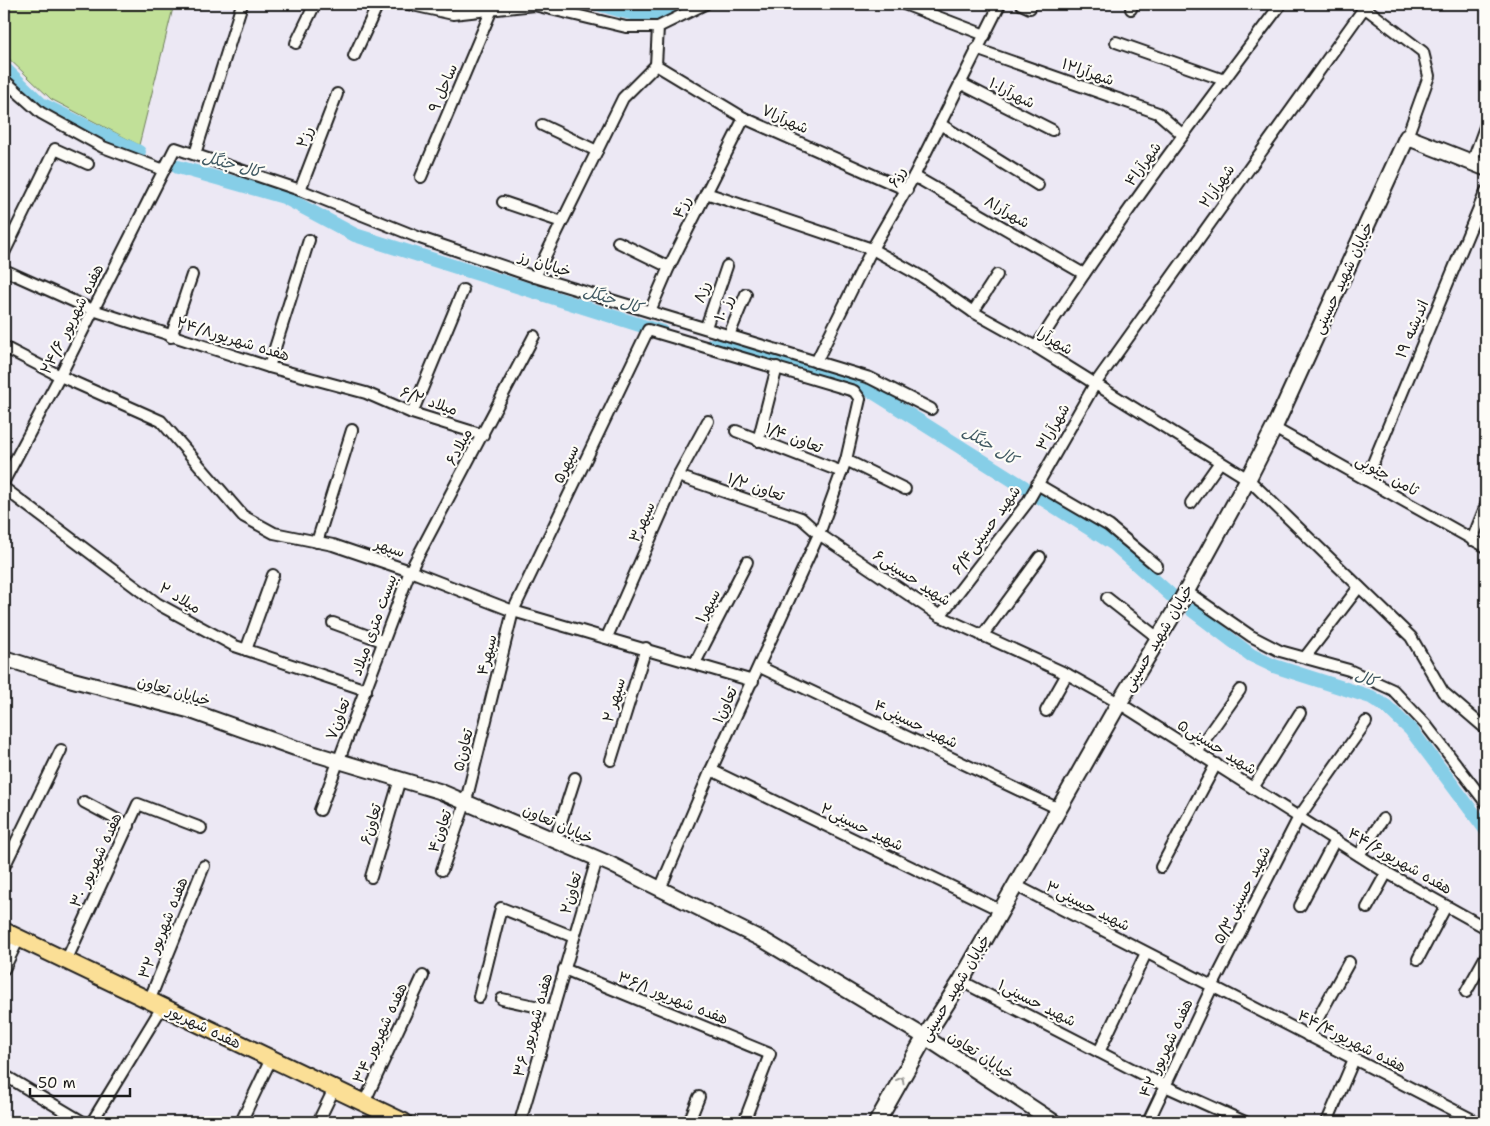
<svg xmlns="http://www.w3.org/2000/svg" width="1490" height="1126" font-family="'Shantell Sans','Playpen Sans Arabic',sans-serif">
<style>
.garden{fill:#c1e098;stroke:#6e7e5a}
.lines{fill:none;stroke-linecap:round;stroke-linejoin:round}
.canal{stroke:#86cee7;stroke-width:14}
.minor-casing{stroke:#1c1c1c;stroke-width:14}
.tertiary-casing{stroke:#1c1c1c;stroke-width:18}
.secondary-casing{stroke:#1c1c1c;stroke-width:19}
.primary-casing{stroke:#1c1c1c;stroke-width:20}
.minor{stroke:#fdfcf7;stroke-width:10}
.tertiary{stroke:#fdfcf7;stroke-width:14}
.secondary{stroke:#fdfcf7;stroke-width:15}
.primary{stroke:#fbdf96;stroke-width:16}
.oneway{stroke:#989794}
.labels{text-anchor:middle;dominant-baseline:central;stroke-width:4.5;stroke-linejoin:round;paint-order:stroke}
.street-label{font-size:15px;fill:#1c1c1c;stroke:#fdfcf7}
.water-label{font-size:16px;font-style:italic;fill:#415a63;stroke:#fdfcf7}
</style>
<rect width="100%" height="100%" fill="#ece8f4"/>
<filter id="ink" filterUnits="userSpaceOnUse"><feTurbulence type="fractalNoise" baseFrequency=".02" numOctaves="2"/><feDisplacementMap in="SourceGraphic" scale="10" xChannelSelector="R" yChannelSelector="G"/><feConvolveMatrix kernelMatrix="1 2 1 2 8 2 1 2 1" color-interpolation-filters="sRGB"/></filter>
<g filter="url(#ink)">
<polygon class="garden" points="4,4 174,4 139,145 51,99 4,54"/>
<g class="lines">
<g class="canal">
<path d="M598,4c30,8 59,21 87,0"/>
<polyline points="4,68 41,104 139,152"/>
<polyline points="178,167 284,197 355,235 662,332"/>
<polyline points="712,345 854,380 1024,487"/>
<polyline points="1035,494 1114,544 1173,597"/>
<polyline points="1193,611 1251,655 1274,666 1371,697 1387,707 1411,730 1486,830"/>
</g>
<defs>
<g id="minor">
<polyline points="408,4 453,14 534,5 626,27 658,27 656,65"/>
<polyline points="904,4 985,35"/>
<polyline points="1021,4 1030,8"/>
<polyline points="1360,4 1423,52 1429,76 1407,137"/>
<polyline points="1131,9 1133,4"/>
<polyline points="658,27 705,4"/>
<polyline points="1116,42 1224,80"/>
<polyline points="296,43 315,4"/>
<polyline points="976,49 1158,113 1183,135"/>
<polyline points="354,56 378,4"/>
<polyline points="656,65 744,118 907,190"/>
<polyline points="4,80 41,113 103,147 164,170"/>
<polyline points="960,83 1052,130"/>
<polyline points="940,124 1038,185"/>
<polyline points="542,125 597,151"/>
<polyline points="195,154 242,4"/>
<polyline points="1472,163 1486,124"/>
<polyline points="914,176 1084,274"/>
<polyline points="421,177 492,9"/>
<polyline points="300,190 337,94"/>
<polyline points="706,193 872,249 924,278 973,312 1036,347 1248,479 1411,637 1443,692 1486,729"/>
<polyline points="503,202 562,222"/>
<polyline points="618,242 669,267"/>
<polyline points="4,253 55,149 88,164"/>
<polyline points="4,270 93,310 269,367 366,393 412,413 483,435"/>
<polyline points="535,277 623,98 656,65"/>
<polyline points="650,311 669,267 744,118"/>
<polyline points="973,312 997,275"/>
<polyline points="706,327 727,266"/>
<polyline points="729,335 746,294"/>
<polyline points="171,337 192,275"/>
<polyline points="4,347 60,376 161,421 243,516 274,533 333,545 410,571 513,611 753,681"/>
<path d="M1036,347c76,-119 161,-231 245,-343"/>
<polyline points="816,362 872,249 914,176 1000,4"/>
<polyline points="269,367 309,240"/>
<polyline points="412,413 463,290"/>
<polyline points="1274,428 1486,547"/>
<polyline points="736,431 842,472"/>
<polyline points="758,441 777,367"/>
<polyline points="846,460 905,489"/>
<polyline points="678,476 801,518 819,534 940,616 1067,674 1119,703 1382,870 1486,928"/>
<polyline points="1366,480 1486,191"/>
<polyline points="4,481 60,376 175,148 300,190 420,238 535,277 870,378 931,409"/>
<polyline points="1037,484 1109,526 1157,566"/>
<polyline points="4,488 158,604 235,646 366,690"/>
<polyline points="1191,503 1220,462"/>
<polyline points="1472,540 1486,505"/>
<polyline points="317,542 352,430"/>
<polyline points="1186,591 1251,636 1280,651 1349,670 1393,690 1426,725 1486,803"/>
<polyline points="1107,598 1158,638"/>
<polyline points="940,616 1027,503 1095,384 1367,4"/>
<polyline points="333,623 382,641"/>
<polyline points="982,636 1040,557"/>
<polyline points="607,637 678,476 708,421"/>
<polyline points="246,650 273,575"/>
<polyline points="1306,656 1359,587"/>
<polyline points="695,663 747,562"/>
<polyline points="760,667 1059,809"/>
<polyline points="1046,711 1067,674"/>
<polyline points="1196,752 1240,690"/>
<polyline points="611,760 646,648"/>
<polyline points="711,770 1000,910"/>
<polyline points="1253,788 1300,713"/>
<polyline points="84,802 129,826"/>
<polyline points="320,810 410,571 534,336"/>
<polyline points="555,840 575,778"/>
<polyline points="1359,855 1383,819"/>
<polyline points="4,867 61,750"/>
<polyline points="1161,867 1216,764"/>
<polyline points="442,870 466,801 513,611 648,330 854,391 860,399 846,460 819,534 711,770 660,889"/>
<polyline points="371,877 400,779"/>
<polyline points="1015,885 1477,1122"/>
<polyline points="1300,906 1335,840"/>
<polyline points="1367,908 1387,872"/>
<polyline points="1418,959 1446,906"/>
<polyline points="66,961 138,804 201,828"/>
<polyline points="4,969 19,938"/>
<polyline points="564,969 770,1054 744,1122"/>
<polyline points="961,981 1165,1086 1245,1122"/>
<polyline points="1466,992 1486,956"/>
<polyline points="479,997 501,908 574,937"/>
<polyline points="502,999 553,1010"/>
<polyline points="149,1001 204,866"/>
<polyline points="1308,1036 1349,962"/>
<polyline points="1099,1052 1146,953"/>
<polyline points="4,1075 83,1122"/>
<polyline points="364,1103 423,976"/>
<polyline points="92,1122 162,1007"/>
<polyline points="241,1122 271,1059"/>
<polyline points="318,1122 334,1089"/>
<polyline points="520,1122 597,859"/>
<polyline points="689,1122 699,1097"/>
<polyline points="1148,1122 1212,987 1299,817 1366,722"/>
<polyline points="1327,1122 1354,1059"/>
</g>
<polyline id="tertiary" points="4,658 69,679 188,710 295,748 439,791 610,864 765,941 925,1037 1054,1122"/>
<polyline id="secondary" points="877,1122 925,1037 961,981 1119,703 1180,603 1248,479 1274,428 1407,137 1486,168"/>
<polyline id="primary" points="4,931 404,1122"/>
</defs>
<use href="#minor" class="minor-casing"/>
<use href="#tertiary" class="tertiary-casing"/>
<use href="#secondary" class="secondary-casing"/>
<use href="#primary" class="primary-casing"/>
<use href="#minor" class="minor"/>
<use href="#tertiary" class="tertiary"/>
<use href="#secondary" class="secondary"/>
<use href="#primary" class="primary"/>
</g>
<defs><path id="oneway-chevron" d="M-2-3.5L2.5 0L-2 3.5" fill="none" stroke-width="1.6" stroke-linecap="round" stroke-linejoin="round" transform="scale(1.25)"/></defs>
<use class="oneway" href="#oneway-chevron" transform="translate(901 1080) rotate(-61)"/>
</g>
<g class="labels">
<g class="street-label">
<text transform="translate(1088 72) rotate(19)">شهرآرا۱۲</text>
<text transform="translate(443 88) rotate(-67)">ساحل ۹</text>
<text transform="translate(1012 93) rotate(27)">شهرآرا۱۰</text>
<text transform="translate(785 119) rotate(24)">شهرآرا۷</text>
<text transform="translate(305 137) rotate(-69)">رز۲</text>
<text transform="translate(1143 164) rotate(-54)">شهرآرا۴</text>
<text transform="translate(897 177) rotate(-62)">رز۶</text>
<text transform="translate(1217 186) rotate(-55)">شهرآرا۲</text>
<text transform="translate(682 207) rotate(-64)">رز۴</text>
<text transform="translate(1007 212) rotate(30)">شهرآرا۸</text>
<text transform="translate(545 264) rotate(18)">خیابان رز</text>
<text transform="translate(1343 278) rotate(-65)">خیابان شهید حسینی</text>
<text transform="translate(702 292) rotate(-71)">رز۸</text>
<text transform="translate(724 308) rotate(-67)">رز ۱۰</text>
<text transform="translate(72 319) rotate(-63)">هفده شهریور ۲۴/۶</text>
<text transform="translate(1412 329) rotate(-67)">اندیشه ۱۹</text>
<text transform="translate(233 339) rotate(17)">هفده شهریور۲۴/۸</text>
<text transform="translate(1055 341) rotate(31)">شهرآرا</text>
<text transform="translate(429 401) rotate(19)">میلاد ۶/۲</text>
<text transform="translate(1053 427) rotate(-60)">شهرآرا۳</text>
<text transform="translate(794 438) rotate(21)">تعاون ۱/۴</text>
<text transform="translate(459 447) rotate(-62)">میلاد۶</text>
<text transform="translate(566 464) rotate(-65)">سپهر۵</text>
<text transform="translate(1387 475) rotate(29)">ثامن جنوبی</text>
<text transform="translate(756 487) rotate(19)">تعاون ۱/۲</text>
<text transform="translate(642 522) rotate(-66)">سپهر۳</text>
<text transform="translate(986 530) rotate(-54)">شهید حسینی۶/۴</text>
<text transform="translate(390 548) rotate(19)">سپهر</text>
<text transform="translate(912 578) rotate(33)">شهید حسینی۶</text>
<text transform="translate(180 598) rotate(31)">میلاد ۲</text>
<text transform="translate(708 606) rotate(-62)">سپهر۱</text>
<text transform="translate(374 625) rotate(-70)">بیست متری میلاد</text>
<text transform="translate(1158 638) rotate(-59)">خیابان شهید حسینی</text>
<text transform="translate(487 655) rotate(-76)">سپهر۴</text>
<text transform="translate(174 691) rotate(16)">خیابان تعاون</text>
<text transform="translate(614 700) rotate(-73)">سپهر ۲</text>
<text transform="translate(725 705) rotate(-65)">تعاون۱</text>
<text transform="translate(338 719) rotate(-69)">تعاون۷</text>
<text transform="translate(916 724) rotate(26)">شهید حسینی۴</text>
<text transform="translate(1217 747) rotate(32)">شهید حسینی۵</text>
<text transform="translate(463 750) rotate(-76)">تعاون۵</text>
<text transform="translate(371 824) rotate(-74)">تعاون۶</text>
<text transform="translate(558 824) rotate(24)">خیابان تعاون</text>
<text transform="translate(862 827) rotate(26)">شهید حسینی۲</text>
<text transform="translate(440 831) rotate(-71)">تعاون۴</text>
<text transform="translate(96 860) rotate(-65)">هفده شهریور ۳۰</text>
<text transform="translate(1400 861) rotate(30)">هفده شهریور۴۴/۶</text>
<text transform="translate(571 893) rotate(-74)">تعاون۲</text>
<text transform="translate(1242 895) rotate(-63)">شهید حسینی۵/۳</text>
<text transform="translate(1088 906) rotate(27)">شهید حسینی۳</text>
<text transform="translate(163 928) rotate(-68)">هفده شهریور ۳۲</text>
<text transform="translate(955 988) rotate(-59)">خیابان شهید حسینی</text>
<text transform="translate(673 998) rotate(22)">هفده شهریور ۳۶/۱</text>
<text transform="translate(1037 1003) rotate(27)">شهید حسینی۱</text>
<text transform="translate(533 1025) rotate(-74)">هفده شهریور ۳۶</text>
<text transform="translate(204 1027) rotate(26)">هفده شهریور</text>
<text transform="translate(380 1033) rotate(-65)">هفده شهریور ۳۴</text>
<text transform="translate(1352 1041) rotate(27)">هفده شهریور۴۴/۴</text>
<text transform="translate(1166 1048) rotate(-65)">هفده شهریور ۴۲</text>
<text transform="translate(981 1055) rotate(33)">خیابان تعاون</text>
</g>
<g class="water-label">
<text transform="translate(232 164) rotate(16)">کال جنگل</text>
<text transform="translate(613 299) rotate(18)">کال جنگل</text>
<text transform="translate(990 445) rotate(32)">کال جنگل</text>
<text transform="translate(1366 678) rotate(22)">کال</text>
</g>
</g>
<rect width="1490" height="1126" fill="none" stroke="#fdfcf7" stroke-width="20"/>
<rect x="10" y="10" width="1470" height="1106" fill="none" stroke="#1c1c1c" stroke-width="2" filter="url(#ink)"/>
<path d="M30 1088v8h100v-8" fill="none" stroke="#1c1c1c" stroke-width="2.5"/>
<text x="38" y="1088" font-size="15" fill="#1c1c1c" stroke="#fdfcf7" stroke-width="4" paint-order="stroke">50 m</text>
</svg>
